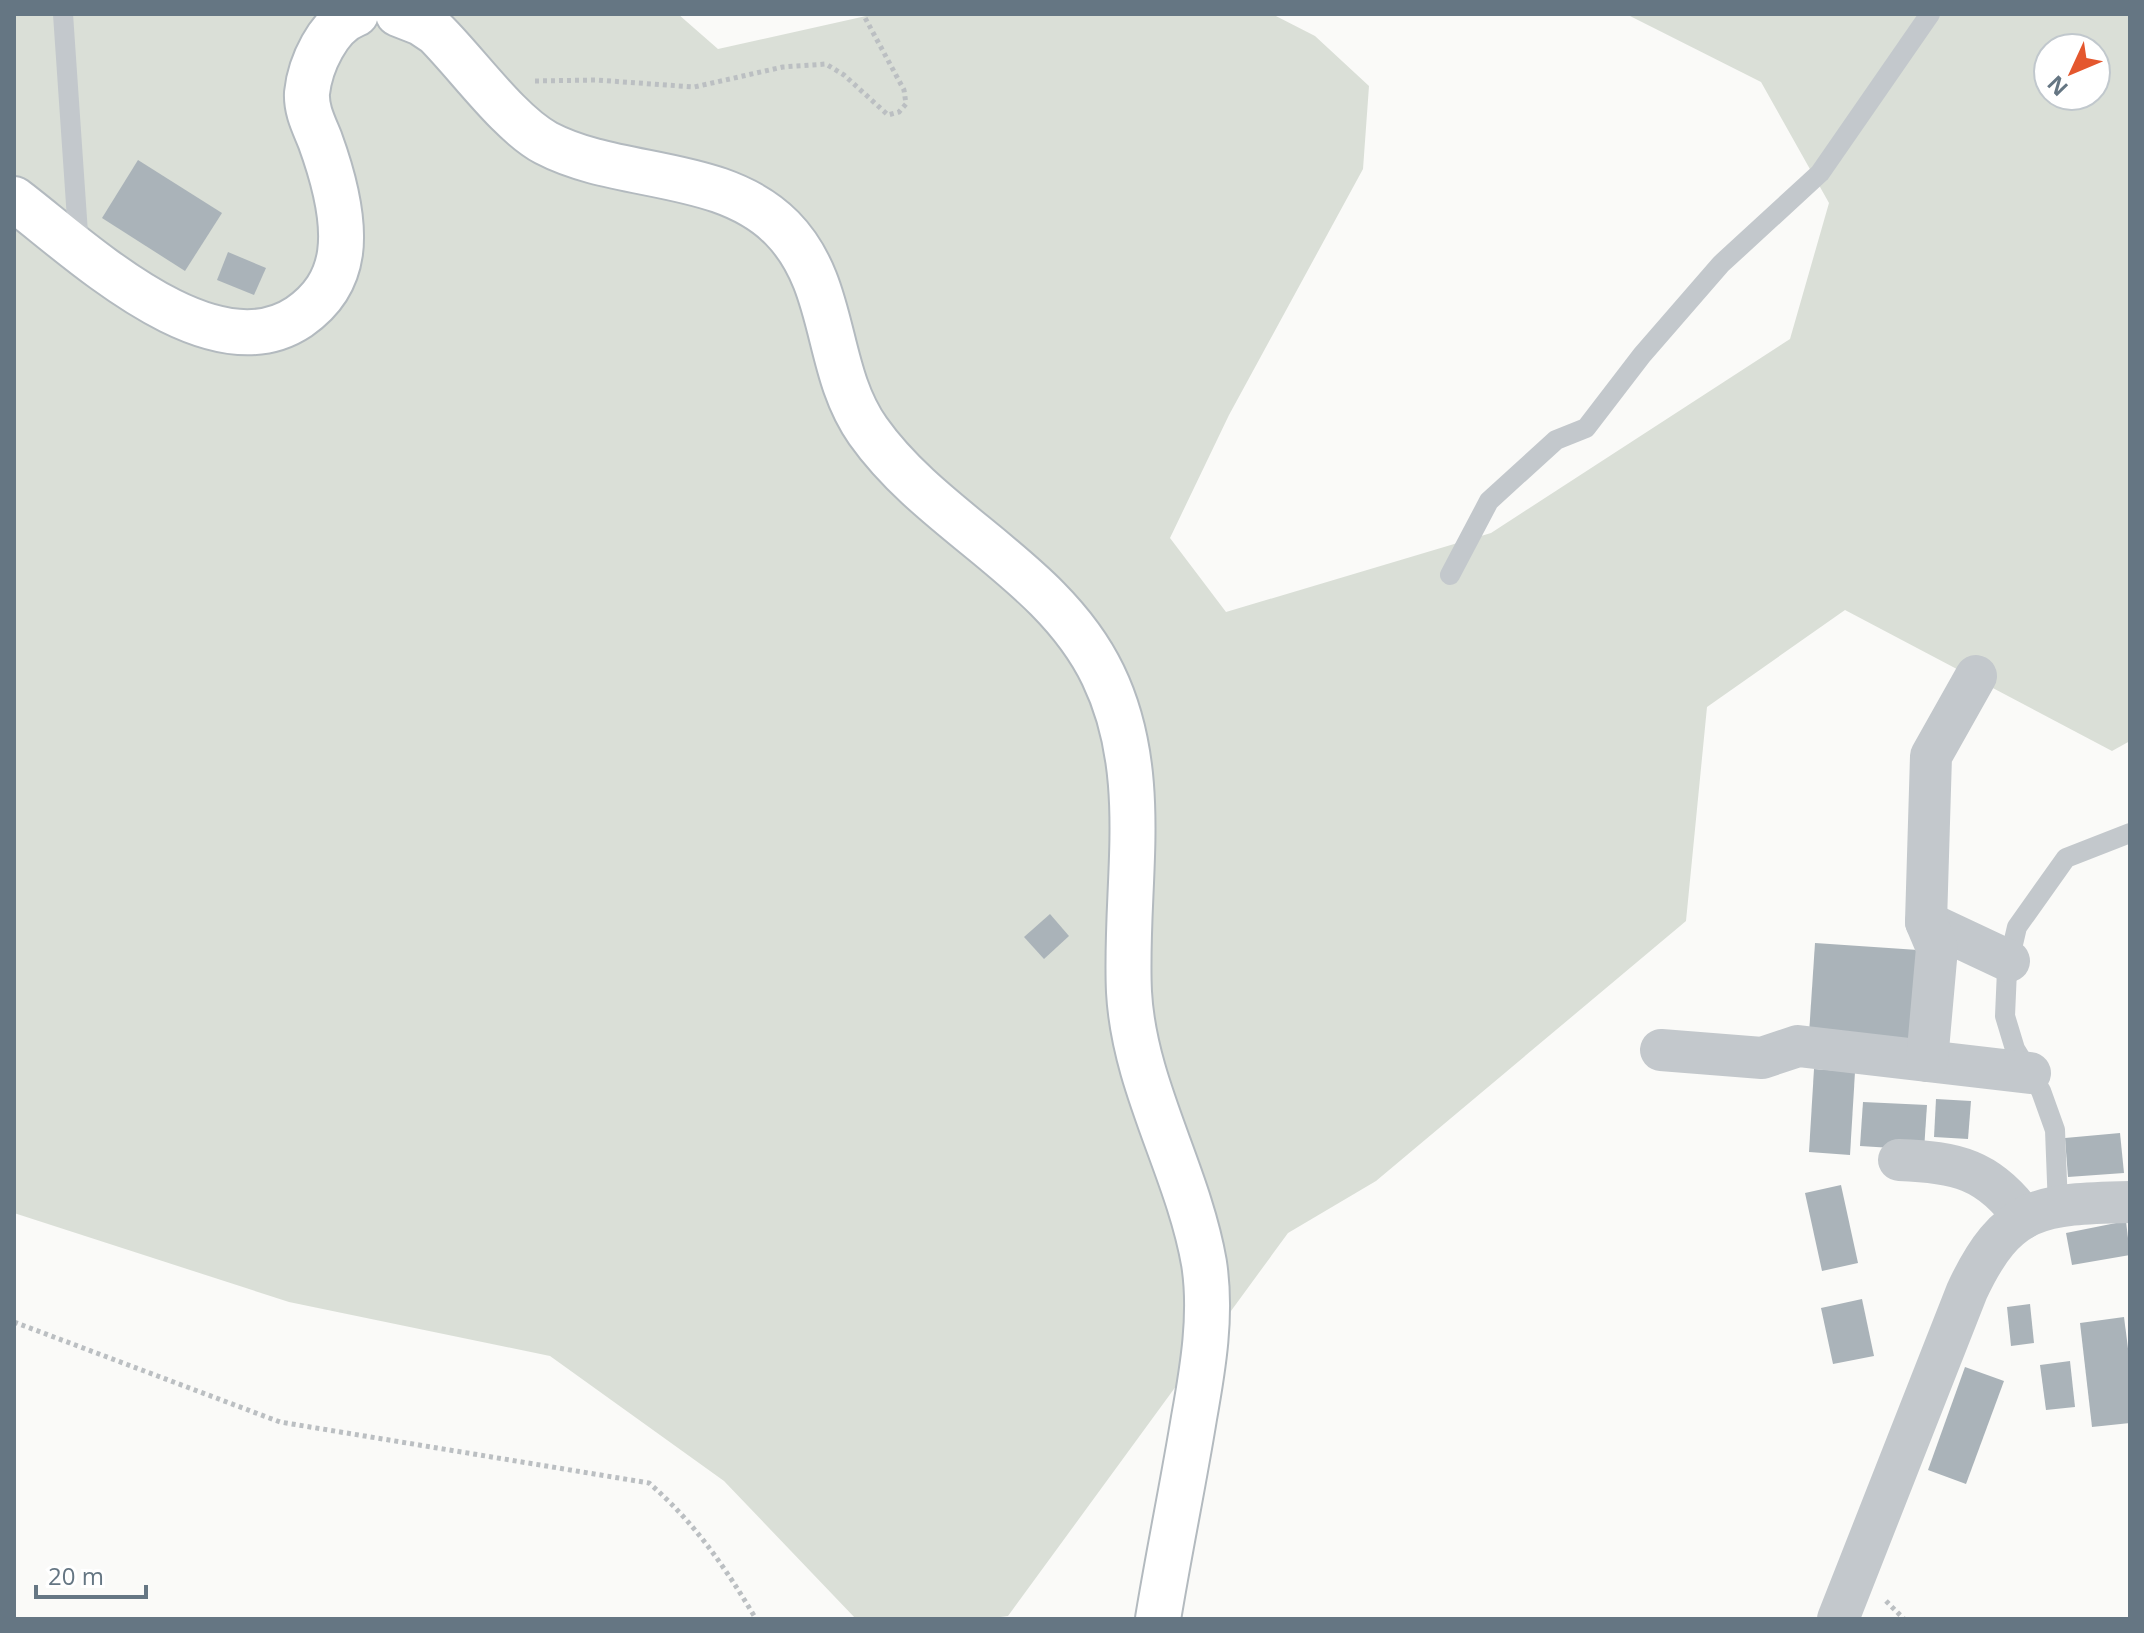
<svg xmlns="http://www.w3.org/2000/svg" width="2144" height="1633" font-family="'Open Sans',sans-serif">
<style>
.green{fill:#dadfd7;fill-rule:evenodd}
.building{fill:#aab3b9}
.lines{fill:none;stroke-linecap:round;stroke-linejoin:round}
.secondary-casing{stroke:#b3babf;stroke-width:48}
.path{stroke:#bbbfc2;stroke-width:5;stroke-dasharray:4 4;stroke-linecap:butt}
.lane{stroke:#c3c8cc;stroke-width:20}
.street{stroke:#c3c8cc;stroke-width:42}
.secondary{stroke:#fff;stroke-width:44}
</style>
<rect width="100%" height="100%" fill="#fafaf8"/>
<path class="green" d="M14,14h664l40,35 157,-35h397l43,22 54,50 -6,83 -134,246 -59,123 56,74 265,-79 299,-194 39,-136 -68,-121 -135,-68h504v727l-18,10 -267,-141 -138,97 -21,214 -310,260 -88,52 -280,383 -22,3h-130l-132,-138 -174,-125 -261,-54 -275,-89zM2048,48h48v48h-48z"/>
<g class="building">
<polygon points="138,160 222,213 185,271 102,218"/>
<polygon points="228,252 266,268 254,295 217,280"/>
<polygon points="1050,914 1069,936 1044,959 1024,937"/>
<polygon points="1815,943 1918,950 1912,1041 1809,1034"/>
<polygon points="1814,1069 1855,1072 1850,1155 1809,1152"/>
<polygon points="1936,1099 1971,1101 1968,1139 1934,1137"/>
<polygon points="1863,1102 1927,1105 1924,1150 1860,1146"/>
<polygon points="2120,1133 2124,1173 2068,1177 2065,1138"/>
<polygon points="1841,1185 1858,1263 1822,1271 1805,1193"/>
<polygon points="2126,1221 2130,1255 2072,1265 2066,1233"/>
<polygon points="1862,1299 1874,1356 1833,1364 1821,1308"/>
<polygon points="2030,1304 2034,1343 2011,1346 2007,1307"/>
<polygon points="2124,1317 2130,1364 2130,1423 2092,1427 2080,1323"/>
<polygon points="2070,1361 2075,1407 2046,1410 2040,1365"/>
<polygon points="1965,1367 2004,1381 1966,1484 1928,1470"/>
</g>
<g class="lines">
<defs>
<g id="secondary">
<path d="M398,14l23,9 15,10c32,32 73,90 110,110 72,38 176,24 236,85 56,57 42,141 86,203 65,92 185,140 235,244 49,101 21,210 26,317 5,94 59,179 75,271 8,51 -1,105 -10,155 -11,67 -25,134 -36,201"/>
<path d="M14,199c66,50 197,177 285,118 23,-16 37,-36 41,-64 5,-36 -8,-80 -20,-113 -6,-15 -14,-30 -13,-47 3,-28 21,-69 49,-79"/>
</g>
</defs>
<use href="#secondary" class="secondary-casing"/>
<g class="path">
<polyline points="535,81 596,80 694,87 783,67 826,64 844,75 888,115 899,112 906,104 904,90 863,14"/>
<path d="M14,1322l266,100 369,61c46,40 76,84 107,136"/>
<polyline points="1886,1601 1904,1619"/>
</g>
<g class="lane">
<polyline points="63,14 79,248"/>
<polyline points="1450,575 1489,501 1556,440 1586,428 1642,355 1721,264 1820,173 1930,14"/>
<polyline points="2058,1207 2055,1130 2041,1091 2015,1049 2005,1016 2007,970 2017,927 2066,858 2130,833"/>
</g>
<g class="street">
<polyline points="1926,922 2009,961"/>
<polyline points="1661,1050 1762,1058 1798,1046 2030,1073"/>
<polyline points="1927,1061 1937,948 1926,922 1931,756 1976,676"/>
<path d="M1899,1160c57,2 90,9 125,58"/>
<path d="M1838,1619l129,-328c40,-86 74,-87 163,-89"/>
</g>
<use href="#secondary" class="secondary"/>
</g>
<rect width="2144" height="1633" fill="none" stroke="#657683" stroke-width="32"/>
<g transform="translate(2072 72) rotate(226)"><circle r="38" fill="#ffffff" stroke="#c1c8cd" stroke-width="2"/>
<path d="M0-6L14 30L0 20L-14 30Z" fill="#e4572e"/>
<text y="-12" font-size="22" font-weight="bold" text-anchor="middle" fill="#657683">N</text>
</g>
<path d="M36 1585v12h110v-12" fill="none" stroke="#657683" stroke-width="4"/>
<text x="48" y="1585" font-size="24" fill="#657683" stroke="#ffffff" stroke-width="6" paint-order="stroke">20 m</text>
</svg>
